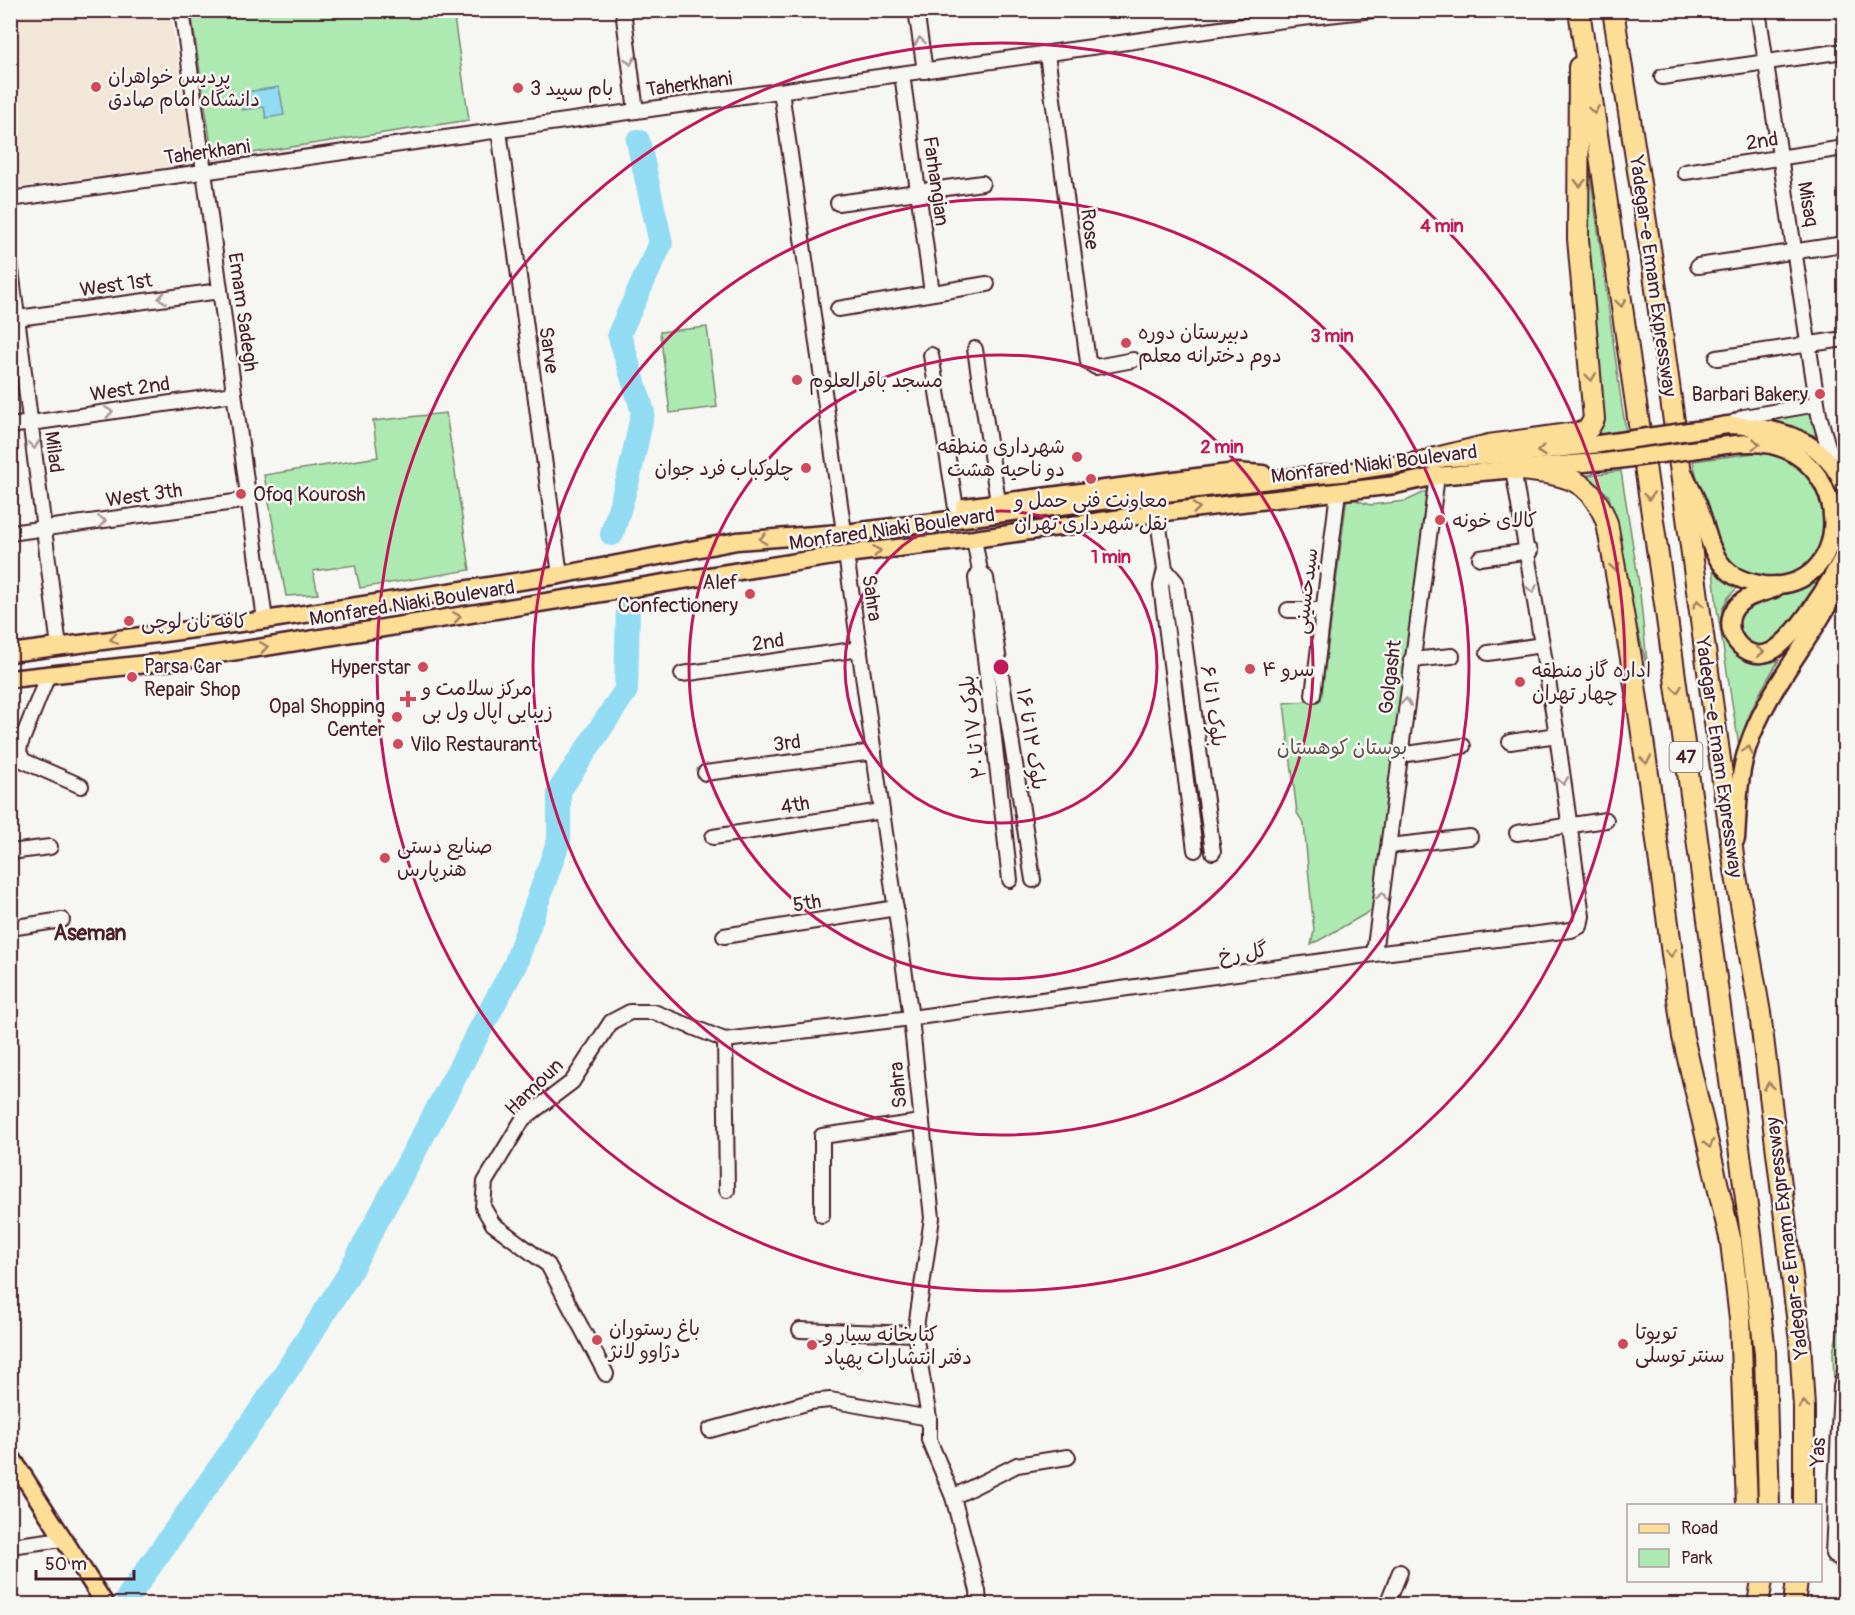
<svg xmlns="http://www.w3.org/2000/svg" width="1855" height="1615" font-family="Pangolin,'Playpen Sans Arabic',sans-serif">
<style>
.built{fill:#f2e6d7}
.green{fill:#aceab1;stroke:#7b846e;stroke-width:1.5}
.water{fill:#91dcf2;stroke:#7590a2;stroke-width:1.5}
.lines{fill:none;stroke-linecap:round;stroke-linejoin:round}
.river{stroke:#91dcf2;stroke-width:24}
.minor-casing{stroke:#4a1f2b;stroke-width:18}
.major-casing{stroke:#4a1f2b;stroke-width:21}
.highway-casing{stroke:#4a1f2b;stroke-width:24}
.minor{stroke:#f6f6f2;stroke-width:14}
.major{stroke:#fdde96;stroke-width:16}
.highway{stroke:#fdde96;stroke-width:20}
.major-bridge-casing{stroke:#4a1f2b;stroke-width:21;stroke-linecap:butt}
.major-bridge{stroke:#fdde96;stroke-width:16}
.oneway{stroke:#a99598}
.oneway2{stroke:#a47e60}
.ring{fill:none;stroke:#c2185b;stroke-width:3}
.poi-dot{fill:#d1495b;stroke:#f6f6f2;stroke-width:2}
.labels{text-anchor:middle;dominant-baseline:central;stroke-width:5;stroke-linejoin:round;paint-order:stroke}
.shield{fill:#f6f6f2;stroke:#7e6067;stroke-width:1.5}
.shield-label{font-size:18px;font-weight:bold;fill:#4a1f2b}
.poi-label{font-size:20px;fill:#4a1f2b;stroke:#f6f6f2;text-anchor:start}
.street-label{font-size:20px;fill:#4a1f2b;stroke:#f6f6f2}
.park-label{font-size:20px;fill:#62524c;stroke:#f6f6f2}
.neighbourhood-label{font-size:21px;font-weight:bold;fill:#4a1f2b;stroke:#f6f6f2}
.centre{fill:#c2185b;stroke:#f6f6f2;stroke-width:3}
.ring-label{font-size:18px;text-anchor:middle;font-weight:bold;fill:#c2185b;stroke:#f6f6f2;stroke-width:5;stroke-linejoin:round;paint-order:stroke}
</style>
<rect width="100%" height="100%" fill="#f6f6f2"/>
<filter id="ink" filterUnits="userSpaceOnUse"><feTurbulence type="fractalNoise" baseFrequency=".0167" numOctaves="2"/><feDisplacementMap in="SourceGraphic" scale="12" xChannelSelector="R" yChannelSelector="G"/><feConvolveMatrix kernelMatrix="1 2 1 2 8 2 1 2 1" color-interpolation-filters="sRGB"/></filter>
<g filter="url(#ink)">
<polygon class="built" points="10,11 170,11 194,164 11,188"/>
<g class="green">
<polygon points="191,11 453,11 469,120 213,159"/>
<polygon points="1581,106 1622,407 1627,436 1575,442 1589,434 1593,353"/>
<polygon points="707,327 717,407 670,413 660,332"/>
<polygon points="446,413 470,570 360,588 355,565 313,571 318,594 286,596 264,475 378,457 373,421"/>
<polygon points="1812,413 1816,436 1768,419"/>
<polygon points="1755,453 1773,454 1802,467 1823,497 1826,533 1813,562 1799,573 1781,578 1757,579 1725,561 1703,504 1693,461"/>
<polygon points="1621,471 1639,584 1648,672 1627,586 1609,496 1588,475"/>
<polygon points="1427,491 1374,909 1311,945 1314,931 1304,824 1297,813 1284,703 1321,700 1347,497 1370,505 1406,501"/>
<polygon points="1831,555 1839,559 1813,600 1768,649 1742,642 1736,620 1742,608 1791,590"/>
<path d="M1713,569l24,19c-6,6 -13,13 -15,23 -5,23 10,50 34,52 8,1 16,-1 23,-3 -17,28 -32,54 -40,86l-22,-137z"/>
<polygon points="1844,1306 1844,1572 1827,1562 1837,1481 1833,1352"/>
</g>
<polygon class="water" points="279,87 284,115 266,118 264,107 242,110 239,93"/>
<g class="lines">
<g class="river">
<polyline points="612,534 629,476 643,412 619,334 661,243 638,141"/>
<polyline points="128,1597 269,1398 344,1282 515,965 559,840 559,791 626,690 628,608"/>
</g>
<defs>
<g id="minor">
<polyline points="182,10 265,620"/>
<polyline points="623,10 636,111"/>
<polyline points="916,10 925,71"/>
<polyline points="1758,10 1819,415 1833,464"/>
<polyline points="1047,54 1088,362 1096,367 1133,360"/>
<polyline points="902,74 932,293"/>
<polyline points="1662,77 1844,51"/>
<polyline points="781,91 844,532"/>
<polyline points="499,131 560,575"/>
<polyline points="1685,172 1844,148"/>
<polyline points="10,199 1284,20 1373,10"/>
<polyline points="838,203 982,183"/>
<polyline points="10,262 59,647"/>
<polyline points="1698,266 1844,244"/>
<polyline points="838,309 987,284"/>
<polyline points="10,319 220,291"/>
<polyline points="975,349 998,502"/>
<polyline points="931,355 956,508"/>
<polyline points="1717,358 1844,339"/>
<polyline points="1729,425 1744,417 1817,404"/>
<polyline points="10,426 234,394"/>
<polyline points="1157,513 1165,569 1161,586 1195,850"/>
<polyline points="10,533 249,500"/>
<polyline points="974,539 980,571 986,578 1033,880"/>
<polyline points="846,554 911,1018 932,1218 915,1334 929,1418 929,1440 953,1497 978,1591 979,1604"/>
<polyline points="1480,558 1530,551"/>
<polyline points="1165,569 1176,582 1213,852"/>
<polyline points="980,571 976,578 1010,880"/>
<polyline points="1288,610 1323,610"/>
<polyline points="1488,653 1542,645"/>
<polyline points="1411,660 1452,656"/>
<polyline points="682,674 860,649"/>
<polyline points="48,675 20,745 19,753 24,761 81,786"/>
<polyline points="1313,695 1338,492"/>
<polyline points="1510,742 1557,735"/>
<polyline points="1400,755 1463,746"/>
<polyline points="705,773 874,752"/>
<polyline points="1517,833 1606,820"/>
<polyline points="713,837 882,811"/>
<polyline points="1389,846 1470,837"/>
<polyline points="10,852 50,847"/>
<polyline points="10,928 62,920"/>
<polyline points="724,936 896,908"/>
<polyline points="1374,954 1437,476"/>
<polyline points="725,1040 727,1190"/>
<polyline points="822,1215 822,1136 921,1122"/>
<polyline points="800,1330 915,1334"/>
<polyline points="606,1374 548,1265 493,1224 483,1207 485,1182 523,1119 572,1082 611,1022 630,1012 654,1012 725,1040 911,1018 1374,954 1571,930 1580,926 1582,916 1557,735 1513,469"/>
<polyline points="1844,1375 1841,1387 1833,1554 1844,1562"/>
<polyline points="710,1430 810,1402 830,1400 929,1418"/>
<polyline points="953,1497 1017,1465 1068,1457"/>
<polyline points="10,1546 63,1539"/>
<polyline points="1387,1604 1400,1572"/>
</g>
<g id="major">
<path d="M1696,430c11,-1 22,-4 33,-5 7,0 15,1 23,2 39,4 76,20 92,59"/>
<path d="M1685,475c4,10 9,19 13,29 9,23 10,48 29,66 10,10 24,13 37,15 89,8 91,-121 7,-140 -24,-5 -49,1 -73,4"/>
<polyline points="964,507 1236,472 1263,474"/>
<path d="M1774,589c-12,4 -28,7 -37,17 -20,23 8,59 35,45 23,-12 60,-72 72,-96"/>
<polyline points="10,653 265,620 560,575 737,541 853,532 1294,477 1341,473 1432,459 1513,454 1599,444"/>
<polyline points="10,679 165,662 271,646 846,554 974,539 1157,513 1395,485 1437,476 1617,460"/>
<path d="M1736,839c2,-30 2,-61 11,-90 21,-65 71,-114 97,-176"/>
<polyline points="10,1455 105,1604"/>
</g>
<g id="highway">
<polyline points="1579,10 1665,604 1751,1235 1765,1353 1769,1506"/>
<polyline points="1613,10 1653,267 1735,870 1760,1013 1800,1341 1804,1408 1804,1506"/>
<polyline points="1432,459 1489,445 1583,432 1589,428 1594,419 1578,239 1579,67"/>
<path d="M1513,469c46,6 76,4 94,54l24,135 19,130 33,249 48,205 9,77 7,187"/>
<polyline points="1758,1604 1762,1580"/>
<polyline points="1794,1604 1797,1580"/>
</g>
</defs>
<use href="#minor" class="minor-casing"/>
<use href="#major" class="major-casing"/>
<use href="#highway" class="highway-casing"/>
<use href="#minor" class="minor"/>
<use href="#major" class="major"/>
<use href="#highway" class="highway"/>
<defs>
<g id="major-bridge">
<polyline points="1599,444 1696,430"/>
<polyline points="1617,460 1698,449"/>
</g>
</defs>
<use href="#major-bridge" class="major-bridge-casing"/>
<use href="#major-bridge" class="major-bridge"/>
</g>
<defs><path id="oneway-chevron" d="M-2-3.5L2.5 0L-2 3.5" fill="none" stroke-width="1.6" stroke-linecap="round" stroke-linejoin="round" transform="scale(1.5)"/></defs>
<g class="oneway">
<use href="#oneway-chevron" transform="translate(920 41) rotate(-98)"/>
<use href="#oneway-chevron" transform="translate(630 61) rotate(82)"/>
<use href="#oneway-chevron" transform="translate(162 298) rotate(172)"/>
<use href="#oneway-chevron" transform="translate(109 412) rotate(-8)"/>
<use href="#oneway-chevron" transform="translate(34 445) rotate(83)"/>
<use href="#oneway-chevron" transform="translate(102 521) rotate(-8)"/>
<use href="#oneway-chevron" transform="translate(1532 589) rotate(81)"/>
<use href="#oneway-chevron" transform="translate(1406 702) rotate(-83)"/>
<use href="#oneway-chevron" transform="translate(1563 781) rotate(82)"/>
<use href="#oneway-chevron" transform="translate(1382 896) rotate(-82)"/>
</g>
<g class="oneway2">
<use href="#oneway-chevron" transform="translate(1594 110) rotate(82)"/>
<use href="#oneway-chevron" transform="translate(1580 183) rotate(90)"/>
<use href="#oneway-chevron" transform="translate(1621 303) rotate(82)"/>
<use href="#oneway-chevron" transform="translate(1591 377) rotate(83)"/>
<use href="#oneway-chevron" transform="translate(1756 444) rotate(5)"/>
<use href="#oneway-chevron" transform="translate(1541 451) rotate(174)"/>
<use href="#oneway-chevron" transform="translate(1649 496) rotate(82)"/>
<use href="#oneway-chevron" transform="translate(1196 508) rotate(-7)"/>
<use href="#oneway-chevron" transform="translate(763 539) rotate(175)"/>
<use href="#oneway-chevron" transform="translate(877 551) rotate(-7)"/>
<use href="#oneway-chevron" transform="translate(1615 567) rotate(80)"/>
<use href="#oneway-chevron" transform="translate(1698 604) rotate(-98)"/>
<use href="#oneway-chevron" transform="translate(457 617) rotate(-9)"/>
<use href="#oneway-chevron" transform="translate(114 639) rotate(172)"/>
<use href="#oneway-chevron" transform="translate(264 647) rotate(-8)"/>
<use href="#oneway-chevron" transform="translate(1760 652) rotate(-1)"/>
<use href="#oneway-chevron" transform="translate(1677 689) rotate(82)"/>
<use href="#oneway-chevron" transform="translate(1748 750) rotate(-73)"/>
<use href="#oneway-chevron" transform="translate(1646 760) rotate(82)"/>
<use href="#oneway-chevron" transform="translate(1671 953) rotate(82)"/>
<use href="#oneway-chevron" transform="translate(1769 1086) rotate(-97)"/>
<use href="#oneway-chevron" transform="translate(1709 1144) rotate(76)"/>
<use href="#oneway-chevron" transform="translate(1804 1405) rotate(-92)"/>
</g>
</g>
<g class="ring">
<circle cx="1001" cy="667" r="156"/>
<circle cx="1001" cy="667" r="312"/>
<circle cx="1001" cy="667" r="468"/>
<circle cx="1001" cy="667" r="624"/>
</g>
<g class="poi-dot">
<circle cx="96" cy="87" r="6"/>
<circle cx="518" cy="88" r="6"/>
<circle cx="1126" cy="343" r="6"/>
<circle cx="797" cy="380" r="6"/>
<circle cx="1820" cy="394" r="6"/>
<circle cx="1077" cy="457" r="6"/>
<circle cx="806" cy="468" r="6"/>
<circle cx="1091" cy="479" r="6"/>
<circle cx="241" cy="494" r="6"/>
<circle cx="1440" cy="520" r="6"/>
<circle cx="750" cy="594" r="6"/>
<circle cx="129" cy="621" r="6"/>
<circle cx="423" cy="667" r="6"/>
<circle cx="1250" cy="669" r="6"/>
<circle cx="132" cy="677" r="6"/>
<circle cx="1520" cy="682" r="6"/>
<path d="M405 690h6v6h6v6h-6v6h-6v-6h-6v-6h6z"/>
<circle cx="397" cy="717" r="6"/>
<circle cx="398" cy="744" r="6"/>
<circle cx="385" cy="858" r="6"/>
<circle cx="597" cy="1340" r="6"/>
<circle cx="1623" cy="1344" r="6"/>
<circle cx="812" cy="1345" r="6"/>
</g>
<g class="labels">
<rect class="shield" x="1669.5" y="742" width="33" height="30" rx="4.5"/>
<g class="shield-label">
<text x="1686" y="757">47</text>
</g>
<g class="poi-label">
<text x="108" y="76">پردیس خواهران<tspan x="108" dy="23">دانشگاه امام صادق</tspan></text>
<text x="530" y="88">بام سپید 3</text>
<text x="1138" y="332">دبیرستان دوره<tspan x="1138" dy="23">دوم دخترانه معلم</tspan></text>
<text x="809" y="380">مسجد باقرالعلوم</text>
<text x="1808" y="394" text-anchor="end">Barbari Bakery</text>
<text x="1065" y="446" text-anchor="end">شهرداری منطقه<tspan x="1065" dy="23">دو ناحیه هشت</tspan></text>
<text x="794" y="468" text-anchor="end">چلوکباب فرد جوان</text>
<text x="253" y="494">Ofoq Kourosh</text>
<text x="1091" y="500" text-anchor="middle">معاونت فنی حمل و<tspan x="1091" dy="23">نقل شهرداری تهران</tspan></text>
<text x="1452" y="520">کالای خونه</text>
<text x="738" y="582" text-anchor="end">Alef<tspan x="738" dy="23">Confectionery</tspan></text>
<text x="141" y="621">کافه نان لوچی</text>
<text x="144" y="666">Parsa Car<tspan x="144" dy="23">Repair Shop</tspan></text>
<text x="411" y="667" text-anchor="end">Hyperstar</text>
<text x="1262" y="669">سرو ۴</text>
<text x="1532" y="670">اداره گاز منطقه<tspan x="1532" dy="23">چهار تهران</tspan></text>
<text x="422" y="688">مرکز سلامت و<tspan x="422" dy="23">زیبایی اپال ول بی</tspan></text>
<text x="385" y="706" text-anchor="end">Opal Shopping<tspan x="385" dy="23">Center</tspan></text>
<text x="410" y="744">Vilo Restaurant</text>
<text x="397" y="846">صنایع دستی<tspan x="397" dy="23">هنرپارس</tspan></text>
<text x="609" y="1328">باغ رستوران<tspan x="609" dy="23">دژاوو لانژ</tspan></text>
<text x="1635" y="1332">تویوتا<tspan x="1635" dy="23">سنتر توسلی</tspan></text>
<text x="824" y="1334">کتابخانه سیار و<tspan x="824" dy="23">دفتر انتشارات پهپاد</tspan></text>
</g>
<g class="street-label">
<text transform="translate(689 84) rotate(-8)">Taherkhani</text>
<text transform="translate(1762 141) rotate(-8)">2nd</text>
<text transform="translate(207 152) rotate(-8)">Taherkhani</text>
<text transform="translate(936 181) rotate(82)">Farhangian</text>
<text transform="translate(1808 204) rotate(80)">Misaq</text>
<text transform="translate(1090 229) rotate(83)">Rose</text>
<text transform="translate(1653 276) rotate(82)">Yadegar-e Emam Expressway</text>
<text transform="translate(116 285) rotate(-8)">West 1st</text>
<text transform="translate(243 312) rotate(82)">Emam Sadegh</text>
<text transform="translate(549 350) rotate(82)">Sarve</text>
<text transform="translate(130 389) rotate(-8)">West 2nd</text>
<text transform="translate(54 452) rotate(83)">Milad</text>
<text transform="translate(1374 464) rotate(-7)">Monfared Niaki Boulevard</text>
<text transform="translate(144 495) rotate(-8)">West 3th</text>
<text transform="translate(892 529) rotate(-8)">Monfared Niaki Boulevard</text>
<text transform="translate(1306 591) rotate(-83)">سیدحسینی</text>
<text transform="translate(872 598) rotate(82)">Sahra</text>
<text transform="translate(412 603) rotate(-9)">Monfared Niaki Boulevard</text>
<text transform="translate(768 642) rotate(-8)">2nd</text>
<text transform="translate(1390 677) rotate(-83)">Golgasht</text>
<text transform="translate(1213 706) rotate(82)">بلوک ۱ تا ۶</text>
<text transform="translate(973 727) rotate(-97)">بلوک ۱۷ تا ۲۰</text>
<text transform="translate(1031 739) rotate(81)">بلوک ۱۲ تا ۱۶</text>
<text transform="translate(787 743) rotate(-7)">3rd</text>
<text transform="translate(1719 757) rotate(82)">Yadegar-e Emam Expressway</text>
<text transform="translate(795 805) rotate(-9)">4th</text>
<text transform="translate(807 903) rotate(-9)">5th</text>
<text transform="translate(1243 953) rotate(-8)">گل رخ</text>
<text transform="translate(898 1085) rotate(-95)">Sahra</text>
<text transform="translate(534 1087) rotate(-44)">Hamoun</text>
<text transform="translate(1787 1238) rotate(-97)">Yadegar-e Emam Expressway</text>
<text transform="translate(1818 1452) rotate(-87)">Yas</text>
</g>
<g class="park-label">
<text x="1342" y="747">بوستان کوهستان</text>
</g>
<g class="neighbourhood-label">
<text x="90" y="933">Aseman</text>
</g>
</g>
<circle cx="1001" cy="667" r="9" class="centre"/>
<g class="ring-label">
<text x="1442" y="232">4 min</text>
<text x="1332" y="342">3 min</text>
<text x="1222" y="453">2 min</text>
<text x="1111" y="563">1 min</text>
</g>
<rect width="1855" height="1615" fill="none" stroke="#f6f6f2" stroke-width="36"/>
<rect x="18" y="18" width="1819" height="1579" fill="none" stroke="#4a1f2b" stroke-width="2" filter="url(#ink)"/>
<rect x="1627" y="1504" width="195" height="78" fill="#f6f6f2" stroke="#b1a0a2" stroke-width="1.5"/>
<rect x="1639" y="1524" width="30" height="9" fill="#fdde96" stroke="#b1a0a2" stroke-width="1.5"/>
<text x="1681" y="1534" font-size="18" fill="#4a1f2b">Road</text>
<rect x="1639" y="1549" width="30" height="18" fill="#aceab1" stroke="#b1a0a2" stroke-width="1.5"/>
<text x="1681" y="1564" font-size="18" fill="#4a1f2b">Park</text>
<path d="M36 1570v9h98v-9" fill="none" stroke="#4a1f2b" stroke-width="3"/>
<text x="45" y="1570" font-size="18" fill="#4a1f2b" stroke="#f6f6f2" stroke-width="4.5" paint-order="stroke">50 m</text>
</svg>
